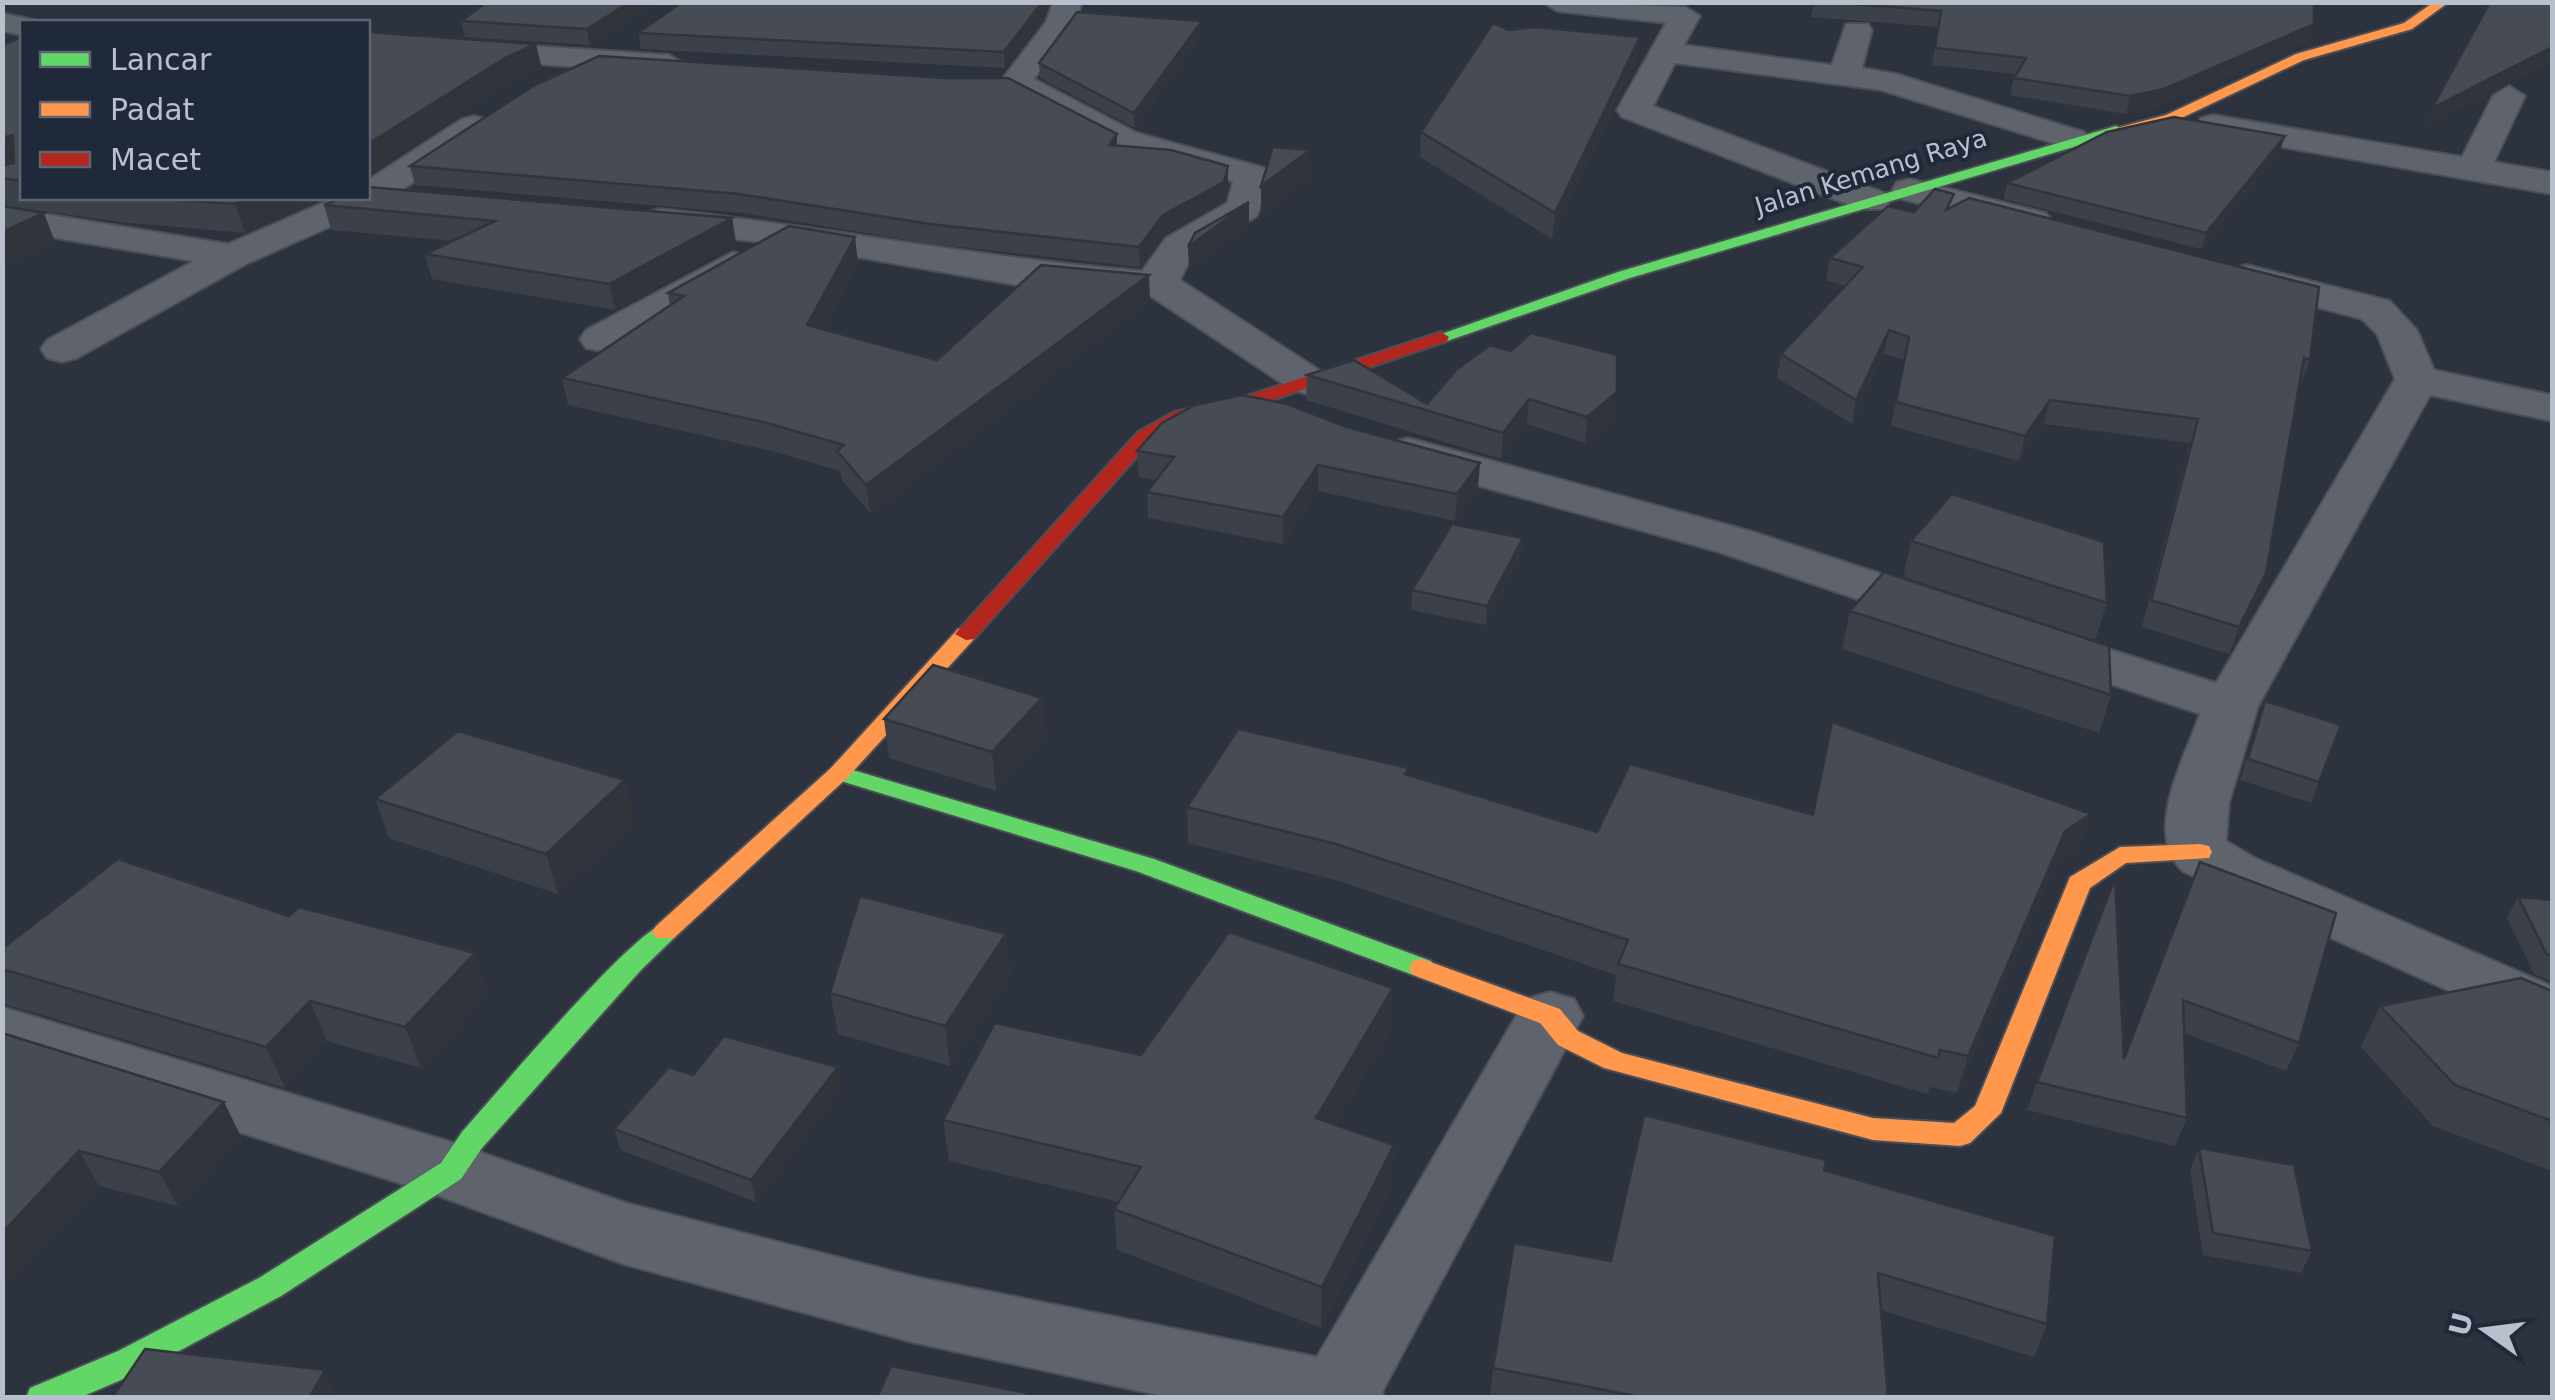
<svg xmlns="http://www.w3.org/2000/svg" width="2555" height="1400" font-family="'DejaVu Sans',sans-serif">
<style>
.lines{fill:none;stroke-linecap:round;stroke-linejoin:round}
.street-casing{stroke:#4a4e56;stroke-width:4}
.fast-casing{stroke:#4a4e56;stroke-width:4}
.slow-casing{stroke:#4a4e56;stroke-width:4}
.jam-casing{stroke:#4a4e56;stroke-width:4}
.street{fill:#5f636b;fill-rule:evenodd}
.fast{fill:#63d668;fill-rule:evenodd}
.slow{fill:#ff974d;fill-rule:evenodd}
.jam{fill:#b3261e;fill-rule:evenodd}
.wall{fill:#3c4048}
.shaded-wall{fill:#31343b}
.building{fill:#464b54;stroke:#31343b;stroke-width:2.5}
.labels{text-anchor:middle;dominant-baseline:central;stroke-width:8;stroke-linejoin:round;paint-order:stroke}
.far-street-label{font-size:25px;fill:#b9c0cd;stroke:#202939}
</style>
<rect width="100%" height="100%" fill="#2d333e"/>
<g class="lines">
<defs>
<g id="street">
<path d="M1053,2h29l-7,21 -41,56 103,54 128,35 5,8 -13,40 -64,38 -13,26 142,92 7,9 -7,9 -15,4 -15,-4 -143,-95 -132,-10 -229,-40 -128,-14 -13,-3 -6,-8 6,-8 13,-3c162,17 320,49 482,62l24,-33 61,-35 6,-21 -120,-35 -108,-58 -5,-7 46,-60z"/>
<polygon points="1543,2 1685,7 1700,16 1684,45 1832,65 1846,24 1868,24 1872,30 1862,68 1896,74 2084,132 2089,139 2084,146 2072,149 1881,90 1675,63 1653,106 1885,193 1890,201 1885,209 1859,209 1622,117 1617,110 1666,23 1557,11"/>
<polygon points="2,13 33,20 35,22 22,22 22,35 2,31"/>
<polygon points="368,35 669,55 685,64 669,73 368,53"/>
<polygon points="2509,86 2525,96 2494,162 2552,172 2552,194 2213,135 2201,132 2196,125 2201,118 2213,115 2462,157 2493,96"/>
<polygon points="474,116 486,119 491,126 486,133 381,204 246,264 77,358 62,362 47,358 41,349 47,340 194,261 2,229 2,207 228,244 334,198 368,198 368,180 462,119"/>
<polygon points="1910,179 2046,213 2052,221 2046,229 2033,232 1897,198 1892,190 1897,182"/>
<polygon points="733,252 747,256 752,264 747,272 616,348 601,351 586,348 580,339 586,330"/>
<path d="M2247,265l143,36 27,29 17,40 118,25v26l-122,-26 -172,311 -29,97 -3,38 29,17 297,128v51l-368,-165c-43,-37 1,-115 16,-158l-180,-60 -7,-11 7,-11 19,-5 177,56 179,-304 -18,-45 -15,-15 -129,-34 -6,-8 6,-8z"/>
<polygon points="1408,438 1750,531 1961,600 1969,611 1961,622 1943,627 1925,622 1716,551 1392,462 1385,452 1392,442"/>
<polygon points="1550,992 1574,999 1583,1016 1382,1392 1384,1398 1172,1398 916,1343 623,1264 431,1193 2,1057 2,1007 451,1142 626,1203 916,1277 1317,1357 1526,999"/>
</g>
<g id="fast">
<polygon points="2116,126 2123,130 2121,133 1630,278 1447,341 1441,342 1433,337 1618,272"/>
<polygon points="839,766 1154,859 1431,961 1435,968 1431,975 1413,975 1136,871 831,778 827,773 831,768"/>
<path d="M665,923l9,3 4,6 -4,6 -33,32 -159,178 -21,31 -180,117 -139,75 -63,27h-53l4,-10 88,-37 141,-73 182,-115 21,-31c32,-36 170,-200 203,-209z"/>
</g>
<g id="slow">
<polygon points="2434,2 2449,2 2412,29 2304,60 2175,121 2116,134 2109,130 2166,115 2296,54 2404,23"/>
<polygon points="966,628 974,629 977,634 974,639 847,778 674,938 656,938 652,932 656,926 831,768 958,629"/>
<polygon points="2200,844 2209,846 2212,852 2209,858 2126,863 2090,888 2001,1113 1970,1143 1960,1146 1873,1140 1604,1068 1558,1045 1540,1023 1413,975 1409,968 1413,961 1422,959 1560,1009 1578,1031 1622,1053 1873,1118 1954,1123 1975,1106 2070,877 2120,847"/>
</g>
<polygon id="jam" points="1441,332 1449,337 1447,341 1248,408 1186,420 1152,440 974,639 966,640 955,634 1138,432 1174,412 1238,399"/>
</defs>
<use href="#street" class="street-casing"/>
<use href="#fast" class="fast-casing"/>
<use href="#slow" class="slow-casing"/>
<use href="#jam" class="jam-casing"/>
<use href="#street" class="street"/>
<use href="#fast" class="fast"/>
<use href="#slow" class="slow"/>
<use href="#jam" class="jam"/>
</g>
<g class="wall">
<polygon points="487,2 659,2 590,45 465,37 461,21"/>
<polygon points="1814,2 2314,2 2309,40 2159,106 2126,114 2010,95 2014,78 2016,74 1932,65 1938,27 1811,17"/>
<polygon points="1043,20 1005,68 641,49 638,33"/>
<polygon points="1509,30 1637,60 1552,239 1420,157 1421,132"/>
<polygon points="1202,35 1135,128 1040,78 1039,63"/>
<polygon points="22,37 22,198 326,198 245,233 120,222 2,205 2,45"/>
<polygon points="1117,145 1228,166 1228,185 1224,200 1164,235 1140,267 932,244 743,213 415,185 410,166"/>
<polygon points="2280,151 2201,249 2004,199 2007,183"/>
<polygon points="324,205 732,218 736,243 615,310 432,279 425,254 453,241 331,230"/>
<polygon points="1951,208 2310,360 2301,383 2300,383 2266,573 2256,599 2229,654 2142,627 2190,443 2044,424 2019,461 1891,426 1904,360 1884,354 1852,424 1777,378 1781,354 1845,286 1826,280 1830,258 1914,212"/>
<polygon points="858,262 823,329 937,360 1150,300 871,514 842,480 840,471 772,451 568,405 562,378 670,306 668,293"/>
<polygon points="1307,375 1427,404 1617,392 1615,417 1585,443 1527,424 1501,459 1306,400"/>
<polygon points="1162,423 1478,489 1455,521 1318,491 1283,544 1148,518 1147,492 1156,480 1139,477 1137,451"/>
<polygon points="1523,538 1521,557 1486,625 1411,610 1412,590"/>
<polygon points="1911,541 2107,603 2095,640 1903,577"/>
<polygon points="1850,611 2111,695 2099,733 1842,649"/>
<polygon points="1042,698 1046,736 996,791 889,758 884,719"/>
<polygon points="2265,701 2319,782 2311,803 2240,780"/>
<polygon points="1408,775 1597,832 1813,815 2091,814 2079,849 2054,867 1957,1093 1930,1087 1927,1094 1613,1001 1616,975 1336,880 1188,843 1187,807"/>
<polygon points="375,799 635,819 558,894 389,838"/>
<polygon points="2200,862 2299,1043 2286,1071 2184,1033 2187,1118 2175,1146 2027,1110 2037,1082 2124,1059"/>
<polygon points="2518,897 2552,900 2552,982 2534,974 2507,918"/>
<polygon points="1006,934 1011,974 950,1066 838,1034 830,993"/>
<polygon points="2,949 488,994 421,1068 327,1041 285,1088 5,1004 2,999"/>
<polygon points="1393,988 1391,1029 1336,1124 1394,1145 1392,1186 1321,1328 1117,1250 1114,1209 1119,1202 949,1161 943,1120 1141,1055"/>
<polygon points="2552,991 2552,1171 2433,1126 2361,1047 2380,1006"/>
<polygon points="2,1033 224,1102 241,1137 178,1206 99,1186 2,1291"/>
<polygon points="693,1075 842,1088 756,1202 621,1150 614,1129"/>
<polygon points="2199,1148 2312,1251 2301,1273 2203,1255 2190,1170"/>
<polygon points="1824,1170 2047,1324 2034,1357 1881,1310 1888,1398 1490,1398 1493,1368 1611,1261"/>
</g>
<g class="shaded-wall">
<polygon points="630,2 659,2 590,45 587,29"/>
<polygon points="1042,2 1049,2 1043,20 1005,68 1004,52"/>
<polygon points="1202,21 1202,35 1135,128 1134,113"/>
<polygon points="2314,24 2309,40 2159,106 2126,114 2130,96"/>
<polygon points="1640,37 1637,60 1552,239 1555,213"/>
<polygon points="536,44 542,69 511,83 368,176 368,144 505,58"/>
<polygon points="2552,47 2552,62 2425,127 2432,108"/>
<polygon points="1117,134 1117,152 1109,145"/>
<polygon points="13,135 22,158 2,168 2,138"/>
<polygon points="2285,136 2280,151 2201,249 2206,233"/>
<polygon points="1310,150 1310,179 1261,216 1261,186"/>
<polygon points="1228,166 1228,185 1224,200 1164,235 1140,267 1139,247 1163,215"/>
<polygon points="251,198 326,198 245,233 235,204"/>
<polygon points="1249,202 1249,225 1189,271 1188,247"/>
<polygon points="44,213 55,242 2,267 2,232"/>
<polygon points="732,218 736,243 615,310 609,284"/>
<polygon points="855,237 858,262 811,352 807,325"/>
<polygon points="1149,275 1150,300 871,514 866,485"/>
<polygon points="1889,330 1884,354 1852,424 1856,400"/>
<polygon points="1617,392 1615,417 1585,443 1587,417"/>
<polygon points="1529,399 1527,424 1501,459 1503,433"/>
<polygon points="2050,400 2044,424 2019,461 2025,436"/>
<polygon points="1480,463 1478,489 1455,521 1457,494"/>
<polygon points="1318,465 1318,491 1283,544 1283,517"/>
<polygon points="1523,538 1521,557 1486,625 1487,606"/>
<polygon points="2266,573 2256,599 2229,654 2239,627"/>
<polygon points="1042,698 1046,736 996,791 992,752"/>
<polygon points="625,780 635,819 558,894 546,854"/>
<polygon points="2091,814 2079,849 2054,867 1957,1093 1968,1056 2065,831"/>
<polygon points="1006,934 1011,974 950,1066 945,1026"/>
<polygon points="475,953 488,994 421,1068 405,1027"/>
<polygon points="1393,988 1391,1029 1316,1159 1316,1118"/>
<polygon points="310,1001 327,1041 285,1088 266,1047"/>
<polygon points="838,1067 842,1088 756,1202 751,1180"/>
<polygon points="224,1102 241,1137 178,1206 159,1172"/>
<polygon points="1394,1145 1392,1186 1321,1328 1322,1287"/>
<polygon points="79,1151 99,1186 2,1291 2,1233"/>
<polygon points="325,1370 338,1398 309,1398"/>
</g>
<g class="building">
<polygon points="487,2 630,2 587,29 461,21"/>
<polygon points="682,2 1042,2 1004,52 638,33"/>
<polygon points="1829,2 2314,2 2314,24 2164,89 2130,96 2014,78 2026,58 1935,48 1941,11"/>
<polygon points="2490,2 2552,2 2552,47 2432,108"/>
<polygon points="1077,12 1202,21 1134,113 1039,63"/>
<polygon points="1493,23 1509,30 1535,27 1640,37 1555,213 1421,132"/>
<polygon points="368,32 536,44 505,58 368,144"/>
<polygon points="22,37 22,181 2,178 2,166 14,163 13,135 2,138 2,45"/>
<polygon points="599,56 945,78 1008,78 1117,134 1109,145 1171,150 1228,166 1224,182 1163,215 1139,247 930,224 739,194 410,166 533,86"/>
<polygon points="2174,117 2285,136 2206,233 2007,183 2107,132"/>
<polygon points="1273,147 1310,150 1261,186"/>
<polygon points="368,187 732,218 609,284 425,254 495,221 324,205 341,198 368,198"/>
<polygon points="1935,189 1954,194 1946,210 1969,198 2319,287 2310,360 2304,358 2266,573 2239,627 2151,600 2198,419 2050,400 2025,436 1896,402 1909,337 1889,330 1856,400 1781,354 1863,267 1830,258 1888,206 1914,212"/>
<polygon points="150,198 251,198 235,204"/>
<polygon points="1249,202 1188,247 1195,233"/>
<polygon points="2,206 44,213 2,232"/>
<polygon points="789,226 855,237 807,325 937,360 1041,265 1149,275 866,485 837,451 844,445 767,423 562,378 684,296 668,293"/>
<polygon points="1531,333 1617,355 1617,392 1587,417 1529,399 1503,433 1307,375 1354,360 1427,404 1456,370 1490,345 1511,351"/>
<polygon points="1242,395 1287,404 1347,427 1480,463 1457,494 1318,465 1283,517 1147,492 1174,457 1137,451 1162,423 1195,405"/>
<polygon points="1952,494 2104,542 2107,603 1911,541"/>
<polygon points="1452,524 1523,538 1487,606 1412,590"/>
<polygon points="1884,572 2109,646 2111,695 1850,611"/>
<polygon points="933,665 1042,698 992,752 884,719"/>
<polygon points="2265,701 2341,725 2319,782 2248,759"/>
<polygon points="1832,722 2091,814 2065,831 1968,1056 1940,1050 1938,1058 1618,964 1628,940 1336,844 1187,807 1238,729 1409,768 1405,774 1597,832 1630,764 1813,815"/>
<polygon points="458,731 625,780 546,854 375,799"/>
<polygon points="118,859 289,916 299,907 475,953 405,1027 310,1001 266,1047 2,969 2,949"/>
<polygon points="2200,862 2336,913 2299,1043 2183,1000 2187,1118 2037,1082 2115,878 2124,1059"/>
<polygon points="860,896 1006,934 945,1026 830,993"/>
<polygon points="2518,897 2552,900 2552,956 2546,953"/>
<polygon points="1229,932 1393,988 1316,1118 1394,1145 1322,1287 1114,1209 1141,1167 943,1120 995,1023 1141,1055"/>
<polygon points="2521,978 2552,991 2552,1121 2455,1085 2380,1006"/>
<polygon points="2,1033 224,1102 159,1172 79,1151 2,1233"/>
<polygon points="724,1036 838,1067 751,1180 614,1129 669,1067 693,1075"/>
<polygon points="1644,1115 1826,1160 1824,1170 2055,1236 2047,1324 1878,1273 1888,1398 1645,1398 1493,1368 1514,1243 1611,1261"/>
<polygon points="2199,1148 2294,1165 2312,1251 2213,1233"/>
<polygon points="145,1349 325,1370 309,1398 112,1398"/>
<polygon points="891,1366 1027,1393 1026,1398 877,1398"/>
</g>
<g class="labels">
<g class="far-street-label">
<text transform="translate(1871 172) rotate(-17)">Jalan Kemang Raya</text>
</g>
</g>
<rect width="2555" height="1400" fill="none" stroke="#b9c0cd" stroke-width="10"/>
<rect x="20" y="20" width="350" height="180" fill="#202939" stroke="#5d6574" stroke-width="2.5"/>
<rect x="40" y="52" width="50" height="15" fill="#63d668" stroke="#5d6574" stroke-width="2.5"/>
<text x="110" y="70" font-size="30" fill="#b9c0cd">Lancar</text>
<rect x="40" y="102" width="50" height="15" fill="#ff974d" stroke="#5d6574" stroke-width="2.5"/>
<text x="110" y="120" font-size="30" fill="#b9c0cd">Padat</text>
<rect x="40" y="152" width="50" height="15" fill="#b3261e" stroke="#5d6574" stroke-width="2.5"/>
<text x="110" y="170" font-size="30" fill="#b9c0cd">Macet</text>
<g transform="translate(2485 1330) rotate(284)" stroke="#202939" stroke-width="8" paint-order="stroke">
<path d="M0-8L18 38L0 25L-18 38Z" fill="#b9c0cd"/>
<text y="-15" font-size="28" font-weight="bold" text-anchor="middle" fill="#b9c0cd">U</text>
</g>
</svg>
